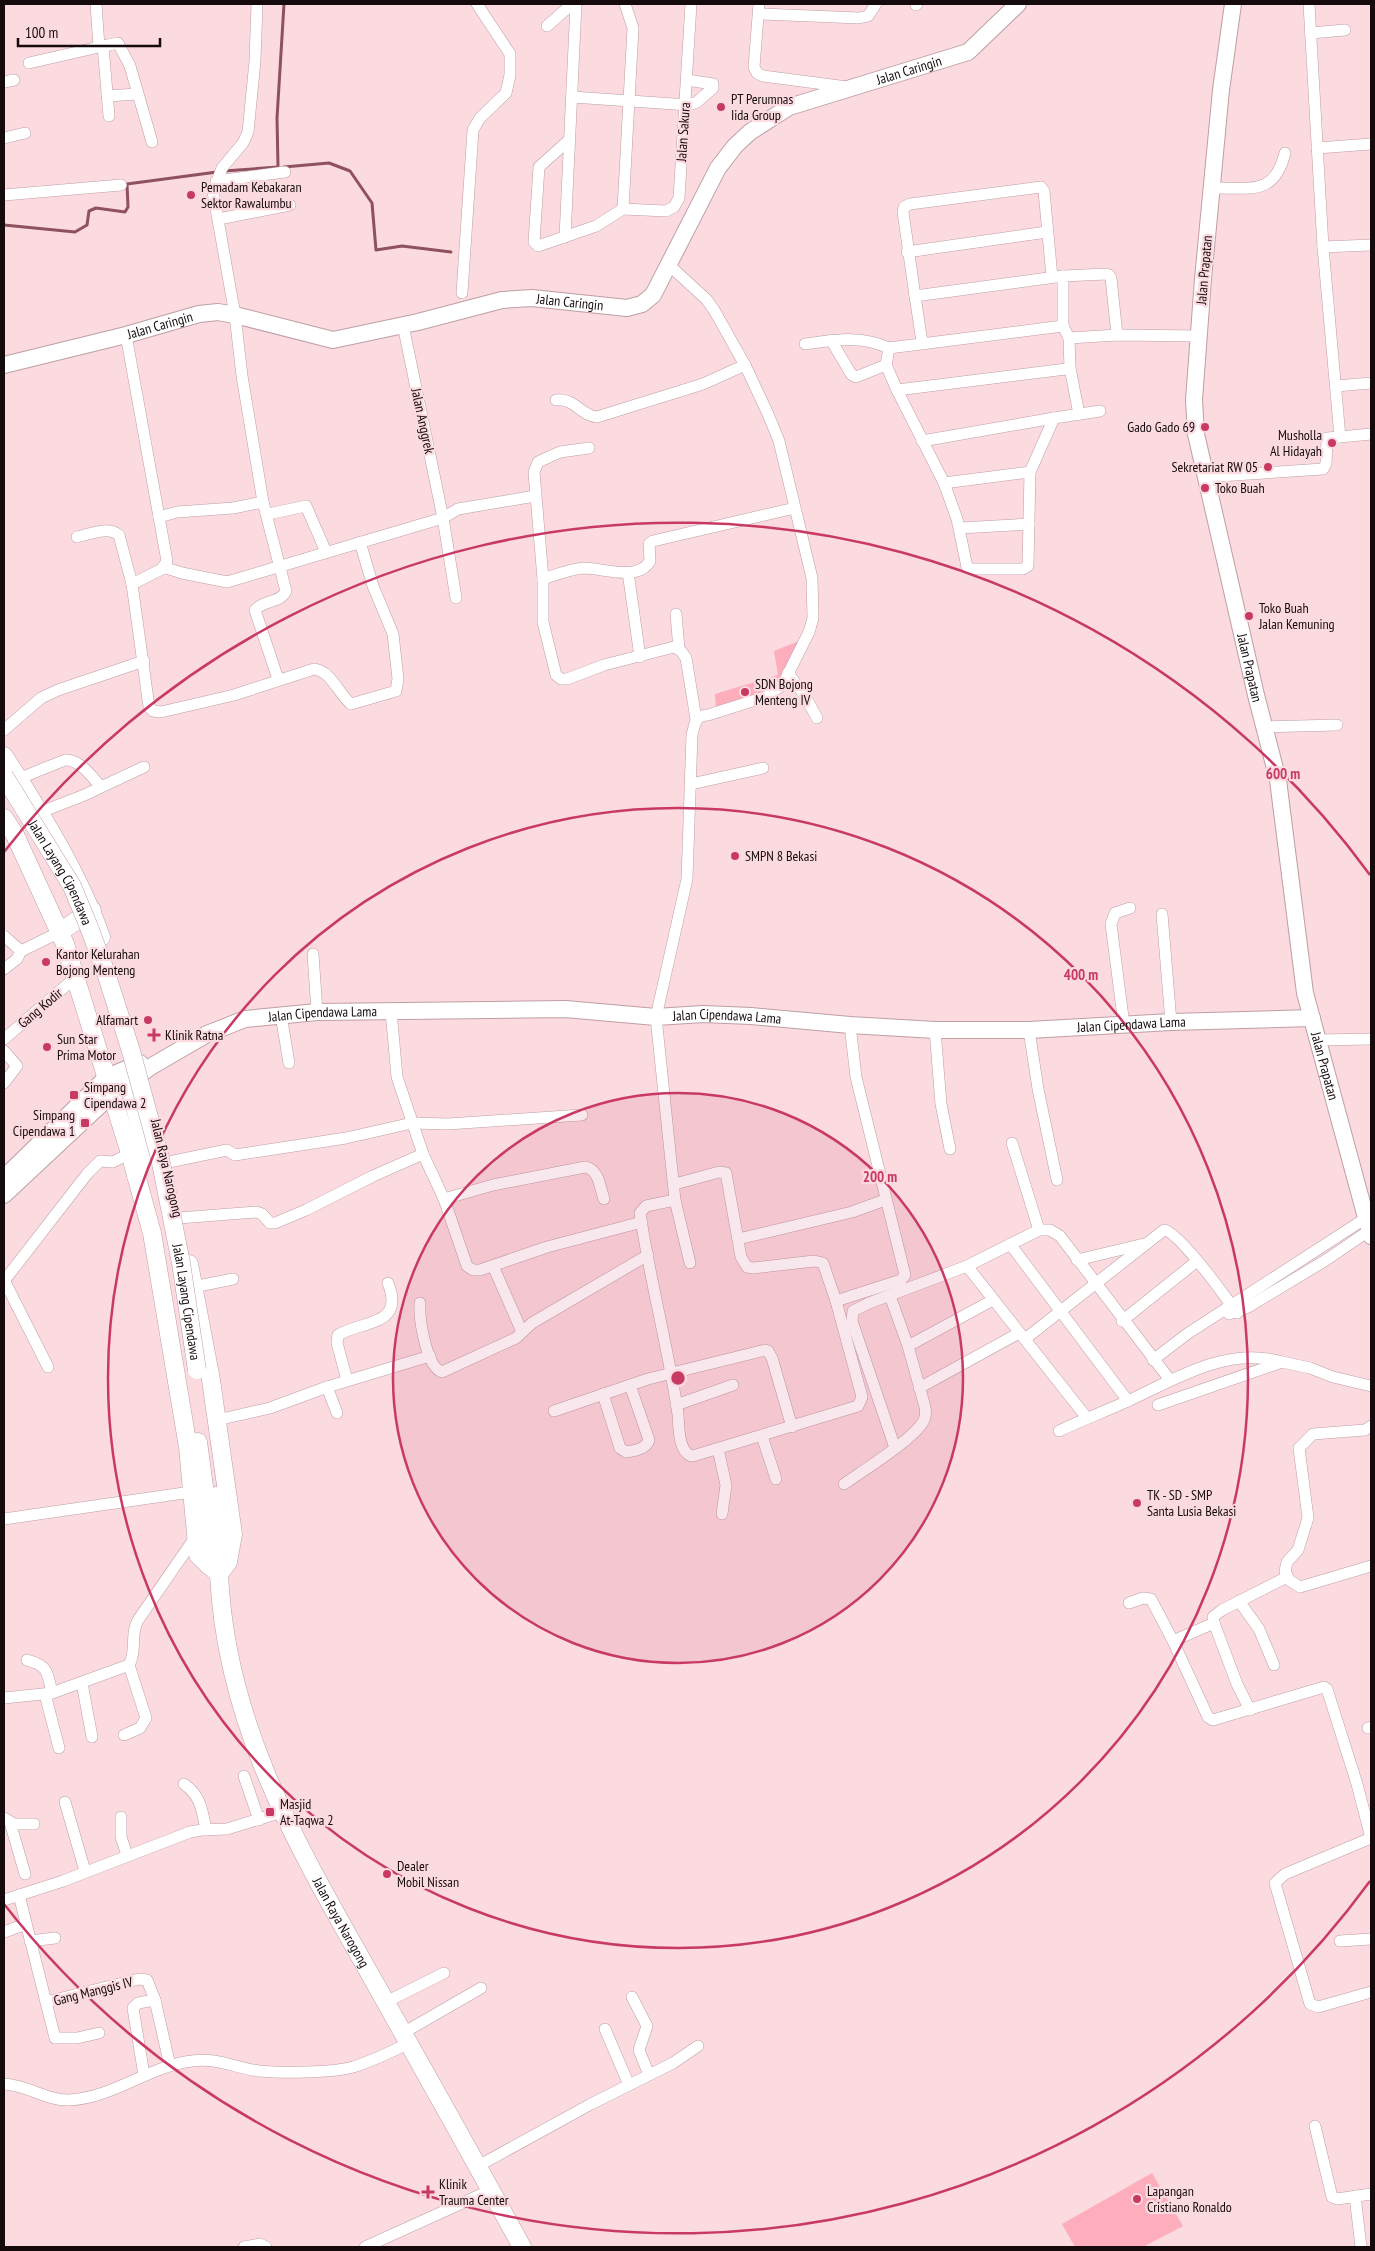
<svg xmlns="http://www.w3.org/2000/svg" width="1375" height="2251" font-family="'PT Sans Narrow',sans-serif">
<style>
.green{fill:#feadbc}
.lines{fill:none;stroke-linecap:round;stroke-linejoin:round}
.stream{stroke:#8e515d;stroke-width:3}
.street-casing{stroke:#be9fa4;stroke-width:12}
.secondary-casing{stroke:#be9fa4;stroke-width:18}
.primary-casing{stroke:#be9fa4;stroke-width:19}
.street{stroke:#fff;stroke-width:11}
.secondary{stroke:#fff;stroke-width:16}
.primary{stroke:#fff;stroke-width:18}
.primary-bridge-casing{stroke:#be9fa4;stroke-width:19;stroke-linecap:butt}
.primary-bridge{stroke:#fff;stroke-width:18}
.ring{fill:none;stroke:#c83a64;stroke-width:2.5}
.poi-dot{fill:#c83a64;stroke:#fbdae0;stroke-width:2}
.labels{text-anchor:middle;dominant-baseline:central;stroke-width:4.5;stroke-linejoin:round;paint-order:stroke}
.street-label{font-size:14px;fill:#150b0c;stroke:#fbdae0}
.poi-label{font-size:14px;fill:#150b0c;stroke:#fbdae0;text-anchor:start}
.centre{fill:#c83a64;stroke:#fbdae0;stroke-width:2.5}
.ring-label{font-size:15px;text-anchor:middle;font-weight:bold;fill:#c83a64;stroke:#fbdae0;stroke-width:4.5;stroke-linejoin:round;paint-order:stroke}
</style>
<rect width="100%" height="100%" fill="#fbdae0"/>
<g class="green">
<polygon points="799,641 785,676 769,693 716,710 715,694 778,675 774,651"/>
<polygon points="1152,2173 1183,2226 1143,2247 1075,2247 1062,2224"/>
</g>
<g class="lines">
<g class="stream">
<polyline points="284,167 329,163 350,171 372,203 376,250 402,246 451,252"/>
<polyline points="224,171 278,167 277,118 284,4"/>
<polyline points="4,225 75,232 87,225 89,211 96,208 125,212 128,207 127,184 217,172"/>
</g>
<defs>
<g id="street">
<polyline points="96,4 99,47 118,43 130,66 152,142"/>
<path d="M257,4l-2,57 -7,71 -5,11 -21,25 -9,24 22,123 7,61 21,126 23,89c-5,12 -23,9 -31,19l23,69"/>
<polyline points="759,4 754,67 757,73 763,76 847,87"/>
<polyline points="916,5 917,4"/>
<polyline points="759,14 859,18 868,16 876,4"/>
<polyline points="547,26 572,4"/>
<polyline points="1311,33 1345,30"/>
<polyline points="103,46 109,116"/>
<polyline points="29,63 99,47"/>
<polyline points="4,82 14,80"/>
<polyline points="107,96 137,94"/>
<polyline points="572,97 689,105 697,102 713,88 713,84 687,80"/>
<polyline points="4,138 25,133"/>
<polyline points="569,140 539,167 534,242 538,246 596,226 623,209"/>
<polyline points="1317,148 1371,144"/>
<polyline points="216,181 285,172"/>
<path d="M1212,188c38,-1 62,9 73,-35"/>
<polyline points="4,195 121,185"/>
<polyline points="623,209 666,211 674,207 679,198 691,4"/>
<polyline points="623,209 633,28 625,4"/>
<polyline points="219,219 290,205"/>
<polyline points="565,237 576,4"/>
<polyline points="1323,247 1371,245"/>
<polyline points="907,252 1047,232"/>
<path d="M669,265l38,35 7,10 31,55 23,49 11,27 33,137 1,40 -4,14 -26,52 -15,12 -60,19c-13,0 -13,9 -16,20l-5,144 -31,138 19,183 15,63"/>
<polyline points="462,293 473,130 480,118 506,93 510,75 510,54 477,4"/>
<polyline points="915,296 903,212 904,207 910,204 1041,187 1044,191 1052,277"/>
<polyline points="403,325 443,518 456,598"/>
<polyline points="1063,326 1063,276 1106,274 1109,275 1111,278 1117,335"/>
<polyline points="126,335 167,561 162,569 132,584"/>
<polyline points="831,340 851,374 856,377 886,365 889,348 1063,326 1069,338 1117,335 1199,336"/>
<polyline points="922,342 915,296 1063,276"/>
<path d="M805,344c30,-4 57,-9 84,4"/>
<polyline points="886,365 897,390 1066,369 1070,368 1069,338"/>
<polyline points="1070,368 1079,414"/>
<polyline points="1336,386 1371,383"/>
<polyline points="897,390 944,483 957,519 967,567 971,569 1023,569 1028,566 1030,472 1054,418 1100,411"/>
<path d="M556,400c18,-3 25,16 41,17l106,-33 42,-19"/>
<polyline points="1340,437 1371,434"/>
<polyline points="922,441 1054,418"/>
<polyline points="589,448 560,452 538,462 534,472 543,579 543,622 556,675 561,679 567,679 604,665 674,647 681,651 686,658 696,719"/>
<polyline points="1205,477 1323,469 1326,464 1327,438 1340,437 1323,247 1309,4"/>
<polyline points="944,483 1030,472"/>
<polyline points="268,514 306,506 326,552"/>
<polyline points="159,517 177,512 233,508 263,502"/>
<polyline points="960,528 1029,524"/>
<path d="M77,537c14,-3 30,-11 42,-2l13,49 17,123 4,4 8,1 73,-17 80,-26c17,2 24,24 37,35l45,-13 2,-12 -5,-45 -20,-48 -13,-44"/>
<polyline points="163,567 182,573 227,582 443,518 458,509 535,496"/>
<polyline points="628,572 640,657"/>
<path d="M543,579c12,-4 27,-10 41,-11 19,0 54,14 66,-7l-1,-17 4,-3 142,-33"/>
<polyline points="676,614 679,649"/>
<polyline points="788,673 805,696 817,718"/>
<polyline points="1264,727 1337,725"/>
<polyline points="4,730 41,698 58,690 144,661"/>
<path d="M18,779l47,-19c15,-1 27,17 36,27l43,-20"/>
<polyline points="691,784 763,768"/>
<path d="M40,813c20,-10 42,-15 61,-26"/>
<polyline points="1162,914 1171,1022"/>
<polyline points="4,936 21,951 60,932"/>
<polyline points="313,954 317,1012"/>
<polyline points="4,969 17,959 21,951"/>
<polyline points="391,1011 397,1077 423,1154 444,1199 467,1266 473,1270 480,1270 547,1247 642,1222"/>
<polyline points="281,1015 289,1063"/>
<polyline points="1124,1025 1111,924 1115,913 1130,908"/>
<polyline points="935,1030 941,1104 950,1149"/>
<polyline points="1029,1030 1038,1089 1057,1180"/>
<polyline points="4,1039 76,977"/>
<polyline points="1319,1040 1371,1039"/>
<polyline points="4,1051 17,1066 4,1083"/>
<polyline points="1012,1143 1039,1230"/>
<polyline points="169,1162 227,1150 235,1155 346,1138 412,1123 448,1124 582,1115"/>
<path d="M675,1184l44,-12 7,1 15,84 6,10 6,1 61,-7 9,2 13,38 26,96 -4,9 -162,49 -5,1c-13,-6 -12,-29 -13,-42 -10,-67 -28,-133 -38,-201l6,-7 29,-6"/>
<path d="M444,1199l49,-14 92,-18c14,2 15,21 19,32"/>
<polyline points="179,1218 256,1212 262,1214 270,1223 275,1223 306,1210 373,1176 423,1154"/>
<polyline points="738,1239 852,1212 885,1200"/>
<polyline points="1010,1244 1128,1401"/>
<polyline points="1077,1260 1144,1244"/>
<polyline points="493,1266 522,1332"/>
<polyline points="967,1266 1087,1418"/>
<polyline points="4,1280 48,1367"/>
<polyline points="4,1281 87,1174 100,1161 113,1162 130,1153"/>
<polyline points="193,1287 233,1279"/>
<polyline points="836,1301 901,1280 905,1275 856,1077 850,1025"/>
<path d="M420,1303c-1,15 6,64 22,69l74,-34 16,-15 116,-68"/>
<polyline points="1229,1314 1248,1307 1326,1260 1370,1230"/>
<polyline points="1122,1321 1197,1261"/>
<path d="M1025,1339l139,-109c14,0 63,69 73,83"/>
<polyline points="908,1346 993,1300"/>
<polyline points="1153,1360 1187,1334 1366,1218"/>
<path d="M347,1380l-10,-37 1,-8c26,-15 67,-9 50,-52"/>
<polyline points="327,1387 337,1413"/>
<polyline points="919,1388 1019,1333"/>
<path d="M603,1394l17,54 6,4c9,-1 20,-3 23,-12l-19,-55"/>
<polyline points="676,1405 733,1385"/>
<polyline points="1158,1405 1282,1362 1310,1368 1333,1377 1371,1386"/>
<polyline points="554,1411 648,1379 765,1350 768,1351 772,1358 792,1427"/>
<polyline points="217,1420 270,1408 327,1387 430,1356"/>
<polyline points="1371,1426 1365,1430 1313,1434 1299,1448 1308,1518 1298,1550 1287,1562 1285,1571 1289,1580 1300,1587 1371,1566"/>
<path d="M1059,1431c23,-11 47,-20 71,-31 47,-22 98,-54 152,-38"/>
<polyline points="762,1436 776,1479"/>
<polyline points="895,1448 852,1321 853,1311 869,1303 967,1266 1039,1230 1050,1230 1060,1236 1170,1380"/>
<polyline points="718,1449 726,1485 722,1514"/>
<path d="M844,1484c20,-14 67,-43 79,-62 3,-5 3,-10 2,-15l-17,-61 -18,-50"/>
<polyline points="4,1519 191,1492"/>
<polyline points="1239,1601 1259,1629 1274,1665"/>
<polyline points="1129,1603 1143,1598 1151,1599 1173,1641 1214,1623 1213,1617 1222,1610 1287,1577"/>
<polyline points="1214,1623 1237,1684 1250,1710"/>
<polyline points="1173,1641 1208,1717 1213,1720 1324,1687 1327,1689 1357,1784 1371,1838"/>
<path d="M27,1660c22,6 20,12 25,33"/>
<polyline points="82,1683 92,1737"/>
<polyline points="45,1694 59,1748"/>
<path d="M4,1698l48,-5 77,-28c8,-14 1,-31 9,-45l58,-84"/>
<polyline points="1368,1728 1371,1727"/>
<polyline points="124,1735 140,1728 146,1718 129,1665"/>
<polyline points="244,1776 259,1820"/>
<path d="M184,1784c17,12 18,26 22,46"/>
<polyline points="65,1802 85,1871"/>
<polyline points="121,1817 121,1837 127,1855"/>
<polyline points="4,1818 14,1824 34,1824"/>
<polyline points="10,1822 25,1874"/>
<polyline points="1371,1838 1285,1874 1275,1883 1310,2004 1318,2007 1371,1992"/>
<polyline points="19,1895 55,2038 77,2038 99,2033"/>
<polyline points="4,1900 63,1881 190,1832 202,1830 227,1829 282,1812"/>
<polyline points="4,1932 26,1924"/>
<polyline points="30,1941 55,1938"/>
<polyline points="1340,1941 1371,1939"/>
<polyline points="632,1997 647,2026 639,2050 649,2075"/>
<polyline points="46,2002 139,1979 147,1980 155,2000 170,2066"/>
<polyline points="386,2002 444,1973"/>
<polyline points="605,2029 629,2085"/>
<polyline points="403,2033 481,1988"/>
<polyline points="144,2075 133,2008 138,2003 155,2000"/>
<path d="M4,2084c24,1 43,17 65,16 44,-2 80,-34 123,-39 23,-4 44,7 67,10 22,2 73,2 94,-4 19,-6 38,-15 56,-24"/>
<polyline points="1315,2126 1332,2197 1337,2199 1371,2194"/>
<polyline points="478,2166 591,2104 673,2063 698,2046"/>
<polyline points="1355,2196 1361,2247"/>
<polyline points="244,2247 260,2244 266,2247"/>
<polyline points="365,2247 491,2190"/>
</g>
<g id="secondary">
<path id="s1" d="M1233,4l-12,86 -18,189 -9,121 2,34 60,261 22,85 27,213 66,243"/>
<path id="s2" d="M4,365l122,-30 73,-21 19,-2 17,3 98,25 85,-18 84,-22 30,-2 95,10 15,-4 11,-9 65,-127 17,-22 15,-14 39,-25 179,-55 50,-48"/>
<polyline points="4,1178 107,1077 140,1063"/>
<path id="s3" d="M4,1195l108,-101 40,-28 55,-32 38,-15 72,-7 248,-3 91,8 47,-3 48,2 99,9 85,5h94l142,-8 141,-4"/>
</g>
<g id="primary">
<path d="M4,756c37,58 74,116 97,181"/>
<polyline points="4,818 15,835 65,944 130,1153 152,1233 188,1447 198,1555 219,1574"/>
<polyline points="60,932 92,910"/>
<polyline points="132,1067 129,1071 128,1080 146,1150 136,1176"/>
<path id="s4" d="M189,1264l22,116 22,154 -5,28 -9,12c7,155 82,278 156,409 49,88 99,176 147,264"/>
<polyline points="198,1442 212,1546 208,1565"/>
<polyline points="216,1496 220,1536 227,1559"/>
</g>
</defs>
<use href="#street" class="street-casing"/>
<use href="#secondary" class="secondary-casing"/>
<use href="#primary" class="primary-casing"/>
<use href="#street" class="street"/>
<use href="#secondary" class="secondary"/>
<use href="#primary" class="primary"/>
<defs>
<g id="primary-bridge">
<path id="s5" d="M4,776l68,110 17,41 17,46 25,78 29,107 21,105 16,107"/>
</g>
</defs>
<use href="#primary-bridge" class="primary-bridge-casing"/>
<use href="#primary-bridge" class="primary-bridge"/>
</g>
<circle cx="678" cy="1378" r="285" fill="#c83a64" fill-opacity=".12"/>
<g class="ring">
<circle cx="678" cy="1378" r="285"/>
<circle cx="678" cy="1378" r="570"/>
<path d="M1370 1881A855 855 0 0 1 4 1904M4 852A855 855 0 0 1 1370 875"/>
</g>
<g class="poi-dot">
<circle cx="721" cy="107" r="5"/>
<circle cx="191" cy="195" r="5"/>
<circle cx="1205" cy="427" r="5"/>
<circle cx="1332" cy="443" r="5"/>
<circle cx="1268" cy="467" r="5"/>
<circle cx="1205" cy="488" r="5"/>
<circle cx="1249" cy="616" r="5"/>
<circle cx="745" cy="692" r="5"/>
<circle cx="735" cy="856" r="5"/>
<circle cx="46" cy="962" r="5"/>
<circle cx="148" cy="1020" r="5"/>
<path d="M151.5 1027.5h5v5h5v5h-5v5h-5v-5h-5v-5h5z"/>
<circle cx="47" cy="1047" r="5"/>
<rect x="69" y="1090" width="10" height="10" rx="2.5"/>
<rect x="80" y="1118" width="10" height="10" rx="2.5"/>
<circle cx="1137" cy="1503" r="5"/>
<rect x="265" y="1807" width="10" height="10" rx="2.5"/>
<circle cx="387" cy="1874" r="5"/>
<path d="M425.5 2184.5h5v5h5v5h-5v5h-5v-5h-5v-5h5z"/>
<circle cx="1137" cy="2199" r="5"/>
</g>
<g class="labels">
<g class="street-label">
<text stroke="none"><textPath href="#s2" startOffset="1031">Jalan Caringin</textPath></text>
<text transform="translate(683 132) rotate(-86)">Jalan Sakura</text>
<text transform="translate(1204 270) rotate(-85)">Jalan Prapatan</text>
<text stroke="none"><textPath href="#s2" startOffset="581">Jalan Caringin</textPath></text>
<text stroke="none"><textPath href="#s2" startOffset="161">Jalan Caringin</textPath></text>
<text transform="translate(423 421) rotate(78)">Jalan Anggrek</text>
<text stroke="none"><textPath href="#s1" startOffset="672">Jalan Prapatan</textPath></text>
<text stroke="none"><textPath href="#s5" startOffset="112">Jalan Layang Cipendawa</textPath></text>
<text transform="translate(40 1008) rotate(-40)">Gang Kodir</text>
<text stroke="none"><textPath href="#s3" startOffset="379">Jalan Cipendawa Lama</textPath></text>
<text stroke="none"><textPath href="#s3" startOffset="784">Jalan Cipendawa Lama</textPath></text>
<text stroke="none"><textPath href="#s3" startOffset="1189">Jalan Cipendawa Lama</textPath></text>
<text stroke="none"><textPath href="#s1" startOffset="1078">Jalan Prapatan</textPath></text>
<text transform="translate(167 1168) rotate(77)">Jalan Raya Narogong</text>
<text stroke="none"><textPath href="#s5" startOffset="562">Jalan Layang Cipendawa</textPath></text>
<text stroke="none"><textPath href="#s4" startOffset="690">Jalan Raya Narogong</textPath></text>
<text transform="translate(93 1991) rotate(-14)">Gang Manggis IV</text>
</g>
<g class="poi-label">
<text x="731" y="99">PT Perumnas<tspan x="731" dy="16">Iida Group</tspan></text>
<text x="201" y="187">Pemadam Kebakaran<tspan x="201" dy="16">Sektor Rawalumbu</tspan></text>
<text x="1195" y="427" text-anchor="end">Gado Gado 69</text>
<text x="1322" y="435" text-anchor="end">Musholla<tspan x="1322" dy="16">Al Hidayah</tspan></text>
<text x="1258" y="467" text-anchor="end">Sekretariat RW 05</text>
<text x="1215" y="488">Toko Buah</text>
<text x="1259" y="608">Toko Buah<tspan x="1259" dy="16">Jalan Kemuning</tspan></text>
<text x="755" y="684">SDN Bojong<tspan x="755" dy="16">Menteng IV</tspan></text>
<text x="745" y="856">SMPN 8 Bekasi</text>
<text x="56" y="954">Kantor Kelurahan<tspan x="56" dy="16">Bojong Menteng</tspan></text>
<text x="138" y="1020" text-anchor="end">Alfamart</text>
<text x="165" y="1035">Klinik Ratna</text>
<text x="57" y="1039">Sun Star<tspan x="57" dy="16">Prima Motor</tspan></text>
<text x="84" y="1087">Simpang<tspan x="84" dy="16">Cipendawa 2</tspan></text>
<text x="75" y="1115" text-anchor="end">Simpang<tspan x="75" dy="16">Cipendawa 1</tspan></text>
<text x="1147" y="1495">TK - SD - SMP<tspan x="1147" dy="16">Santa Lusia Bekasi</tspan></text>
<text x="280" y="1804">Masjid<tspan x="280" dy="16">At-Taqwa 2</tspan></text>
<text x="397" y="1866">Dealer<tspan x="397" dy="16">Mobil Nissan</tspan></text>
<text x="439" y="2184">Klinik<tspan x="439" dy="16">Trauma Center</tspan></text>
<text x="1147" y="2191">Lapangan<tspan x="1147" dy="16">Cristiano Ronaldo</tspan></text>
</g>
</g>
<circle cx="678" cy="1378" r="8" class="centre"/>
<g class="ring-label">
<text x="1283" y="779">600 m</text>
<text x="1081" y="980">400 m</text>
<text x="880" y="1182">200 m</text>
</g>
<rect width="1375" height="2251" fill="none" stroke="#150b0c" stroke-width="10"/>
<path d="M18 38v8h142v-8" fill="none" stroke="#150b0c" stroke-width="2.5"/>
<text x="25" y="38" font-size="15" fill="#150b0c" stroke="#fbdae0" stroke-width="4" paint-order="stroke">100 m</text>
</svg>
